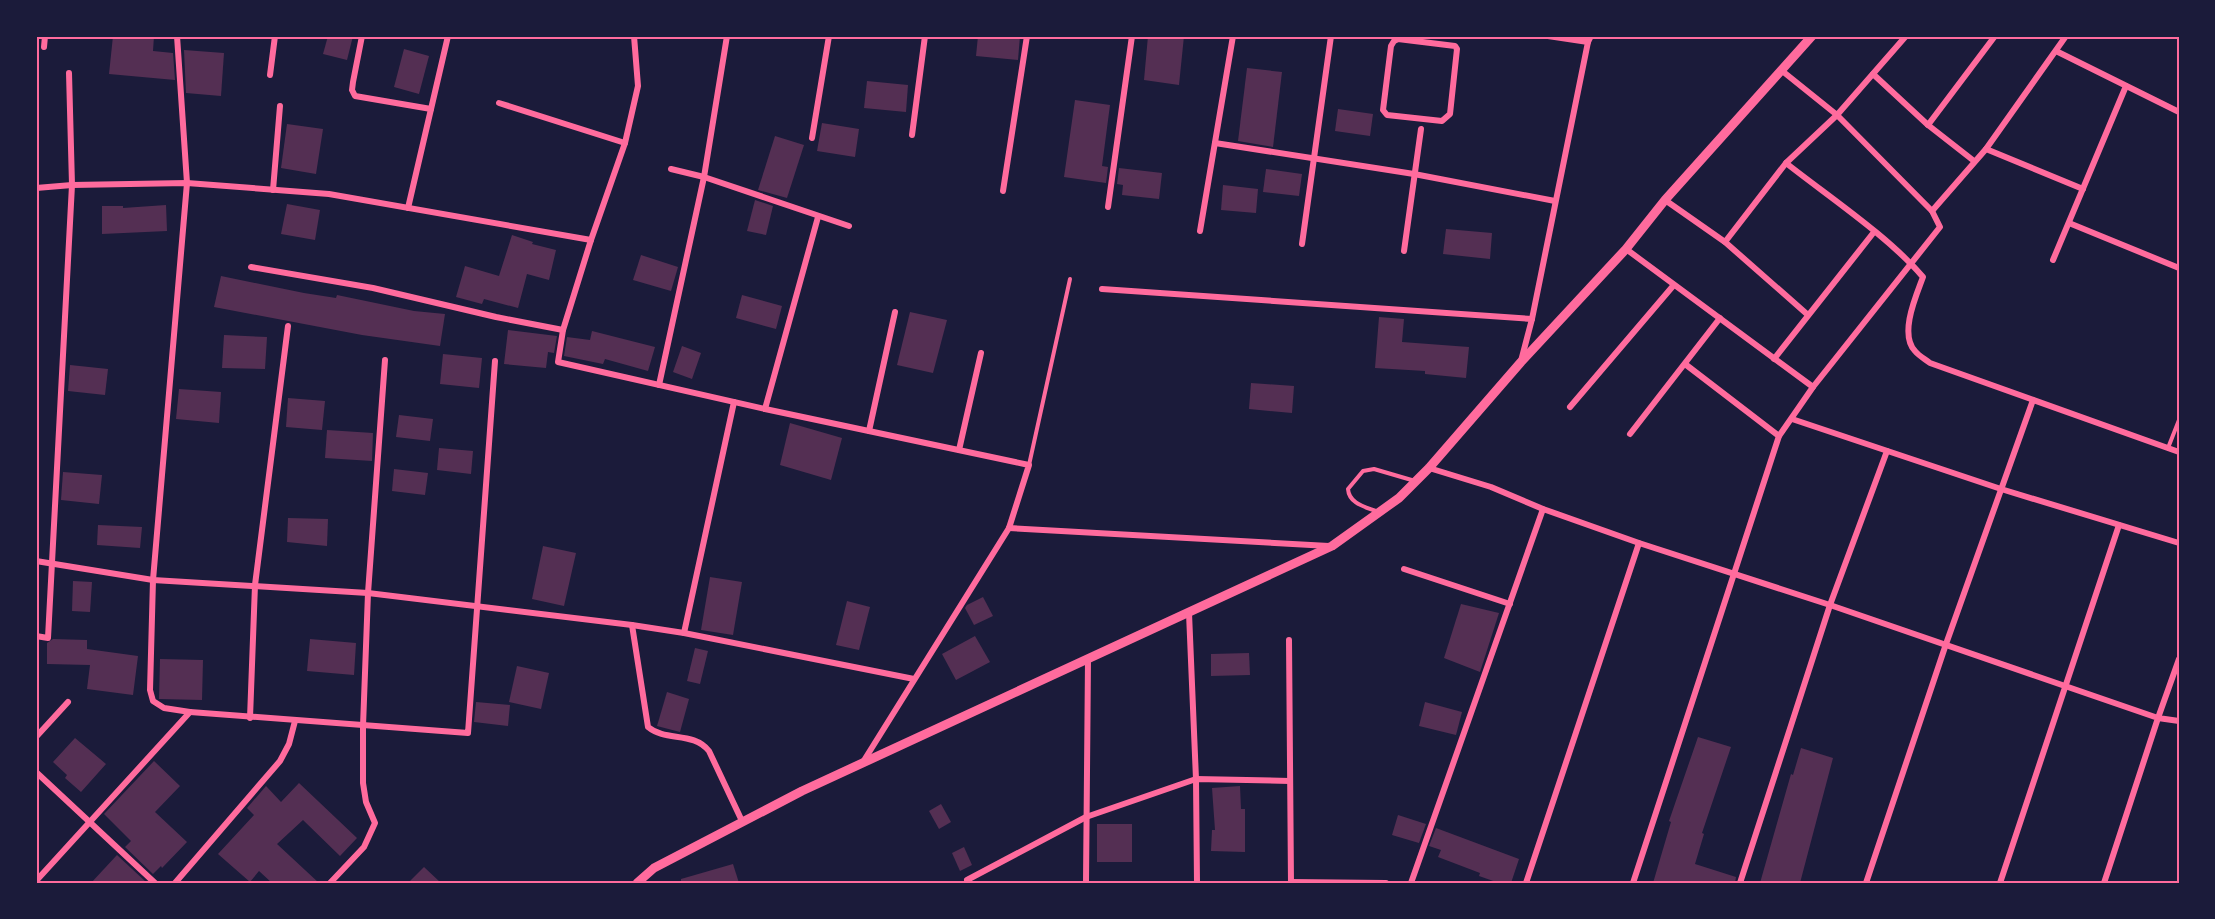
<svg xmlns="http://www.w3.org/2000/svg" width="2215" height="919" font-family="'Varela Round',sans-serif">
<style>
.building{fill:#542f53}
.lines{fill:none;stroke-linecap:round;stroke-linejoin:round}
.service{stroke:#ff6b9d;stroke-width:4}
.minor{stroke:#ff6b9d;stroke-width:6}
.tertiary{stroke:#ff6b9d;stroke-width:9}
.neatline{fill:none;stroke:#ff6b9d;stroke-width:2}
</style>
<rect width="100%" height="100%" fill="#1b1b3a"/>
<g class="building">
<polygon points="113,36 154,36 153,51 173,53 175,80 109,74"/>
<polygon points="328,36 353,36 347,60 323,54"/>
<polygon points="978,36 1020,36 1018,60 976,56"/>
<polygon points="1148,36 1184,36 1179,85 1144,80"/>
<polygon points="404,49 429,56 419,94 394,87"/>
<polygon points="184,50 224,53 221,96 186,93"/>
<polygon points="1247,68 1282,72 1273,147 1238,141"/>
<polygon points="867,81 908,85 906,112 864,108"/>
<polygon points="1075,100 1110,105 1102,166 1108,167 1106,183 1064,177"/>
<polygon points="1338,109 1373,114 1370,136 1335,131"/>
<polygon points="822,123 859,129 855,157 817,151"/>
<polygon points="287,124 323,129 316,174 281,168"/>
<polygon points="775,136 804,145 787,198 758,190"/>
<polygon points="1119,168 1162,173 1159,199 1122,195 1123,185 1117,184"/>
<polygon points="1266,169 1302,174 1299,196 1263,192"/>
<polygon points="1223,185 1258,189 1256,213 1221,210"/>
<polygon points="755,200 773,206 766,235 747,231"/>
<polygon points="287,204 320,210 315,240 281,234"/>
<polygon points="166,205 167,231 102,234 102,206 123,206 123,208"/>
<polygon points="1446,229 1492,233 1490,259 1443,254"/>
<polygon points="512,235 533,242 532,244 556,250 549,280 527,274 518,308 484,299 482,304 456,297 465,266 499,276"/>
<polygon points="641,255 678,267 671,291 633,280"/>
<polygon points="221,276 304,293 336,298 337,295 414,311 445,314 440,346 362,335 214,307"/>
<polygon points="742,295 782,306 776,329 736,318"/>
<polygon points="910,312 947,320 933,373 897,365"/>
<polygon points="1379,317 1404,319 1402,342 1469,347 1466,378 1425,374 1425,371 1375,368"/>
<polygon points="508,330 557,336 554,353 548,352 546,368 504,364"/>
<polygon points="592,331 655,347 648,371 605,359 603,364 564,356 567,337 590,340"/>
<polygon points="224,335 267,337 265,369 222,368"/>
<polygon points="682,346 701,353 692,379 673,372"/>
<polygon points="443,354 482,358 479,388 440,384"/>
<polygon points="70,365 108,369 105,395 68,391"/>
<polygon points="1251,383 1294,386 1292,413 1249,409"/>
<polygon points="179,389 221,392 219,423 176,419"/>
<polygon points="288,398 325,401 322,430 286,427"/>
<polygon points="399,415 433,419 430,441 396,437"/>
<polygon points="790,423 842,438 831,480 780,465"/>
<polygon points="327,430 373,433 372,461 325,458"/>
<polygon points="439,448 473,451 471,474 437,470"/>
<polygon points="394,469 428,473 425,495 392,491"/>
<polygon points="63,472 102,475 99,504 61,500"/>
<polygon points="288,518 328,519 327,546 287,542"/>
<polygon points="98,525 142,527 140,548 97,545"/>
<polygon points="543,546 576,553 564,606 532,599"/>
<polygon points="710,577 742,582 733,635 701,630"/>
<polygon points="73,581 92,582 90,612 72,611"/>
<polygon points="983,597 993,616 974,625 965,608 967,605"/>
<polygon points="847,601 870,607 859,650 836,645"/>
<polygon points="1461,604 1499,613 1480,672 1444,658"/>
<polygon points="975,636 990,662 956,680 942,654"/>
<polygon points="53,639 87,640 87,649 138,656 133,695 87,689 90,665 47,664 47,643"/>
<polygon points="310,639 356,643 354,675 307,671"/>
<polygon points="695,648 708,651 700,684 687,681"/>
<polygon points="1249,653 1250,675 1211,676 1211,654"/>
<polygon points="160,659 203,660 202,700 159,699"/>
<polygon points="517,666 549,673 541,709 509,702"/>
<polygon points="667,692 689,699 680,732 657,726"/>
<polygon points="476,702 510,705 508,726 474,722"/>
<polygon points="1425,702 1462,712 1456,735 1419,726"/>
<polygon points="1698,737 1731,747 1702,833 1704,834 1695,864 1736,877 1735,883 1653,883 1671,822 1669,821"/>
<polygon points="75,738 106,764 81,792 65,778 67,775 53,762"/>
<polygon points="1801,748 1833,758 1800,883 1760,883 1791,774 1793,775"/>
<polygon points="154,761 180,786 155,812 187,842 162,868 161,866 153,874 125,847 131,841 104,814"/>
<polygon points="299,783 357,838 340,856 303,820 277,844 319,883 272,883 259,871 250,882 218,854 254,815 247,808 266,786 281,802"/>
<polygon points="1240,786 1241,809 1245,809 1245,852 1211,851 1212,830 1215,830 1212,788"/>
<polygon points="941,804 951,822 939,829 929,811"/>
<polygon points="1398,815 1426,824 1419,843 1392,835"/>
<rect x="1097" y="824" width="35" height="38"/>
<polygon points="1436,828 1519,859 1511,883 1499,883 1479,876 1480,873 1438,857 1441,850 1429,846"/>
<polygon points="964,847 972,865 960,871 952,853"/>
<polygon points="117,855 146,882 145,883 91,883"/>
<polygon points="733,864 739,883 681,883 681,879"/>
<polygon points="424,867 441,883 408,883"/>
</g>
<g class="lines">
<g class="service">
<polyline points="2168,448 2179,420"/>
<polyline points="1029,465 1070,279"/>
<path d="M1378,512c-12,-5 -29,-8 -30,-23l15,-18 11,-2 41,12"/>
</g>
<g class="minor">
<polyline points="362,36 353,82 352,90 355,96 431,109"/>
<polyline points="634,36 638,86 625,143 591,240 563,330 558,362 765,409 1029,465 1009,528 863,762"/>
<polyline points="1548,36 1588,42"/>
<polygon points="1398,39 1455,46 1457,49 1450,114 1442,121 1387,115 1383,110 1391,46 1394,41"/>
<polyline points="44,47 45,36"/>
<polyline points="2056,51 2179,112"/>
<polyline points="1873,74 1928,125 1974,161"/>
<polyline points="270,75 275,36"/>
<polyline points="499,103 625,143"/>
<polyline points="1928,125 1995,36"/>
<polyline points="912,135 925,36"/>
<polyline points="812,138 829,36"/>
<polyline points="1215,143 1414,174 1555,201"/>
<polyline points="1986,149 2083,189"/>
<path d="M1786,163c43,34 102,73 137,114 -7,19 -24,57 -8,74 4,5 10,8 15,12l249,89"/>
<polyline points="671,169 704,177 849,226"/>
<polyline points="36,188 72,185 187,183 329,194 591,240"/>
<polyline points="273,190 280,106"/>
<polyline points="1003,191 1027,36"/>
<polyline points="1665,200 1725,242 1808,315"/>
<polyline points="1108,207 1132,36"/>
<polyline points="408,208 448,36"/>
<polyline points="1932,211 1986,149 2066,36"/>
<polyline points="2069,223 2179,268"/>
<polyline points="1200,231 1233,36"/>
<polyline points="1725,242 1786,163 1837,115 1906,36"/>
<polyline points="1302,244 1331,36"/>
<polyline points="1626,249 1813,387"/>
<polyline points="1404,251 1421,129"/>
<polyline points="2053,260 2126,86"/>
<polyline points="251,267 373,288 496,317 563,330"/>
<polyline points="1102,289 1532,319"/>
<polyline points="1774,359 1874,232"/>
<polyline points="1521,361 1532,319 1588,42 1591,36"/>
<polyline points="1685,364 1779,436"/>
<polyline points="659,385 704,177 727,36"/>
<polyline points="1570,407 1673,286"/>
<polyline points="765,409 818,217"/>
<polyline points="1792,419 2001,489 2179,543"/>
<polyline points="869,431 895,312"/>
<polyline points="1630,434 1720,318"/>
<polyline points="959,450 981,353"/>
<polyline points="1429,468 1491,487 1543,509 1639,543 1830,605 2158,718 2104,883"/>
<polyline points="1009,528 1329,546"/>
<polyline points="36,561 153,580 368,593 632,625 684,633 914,679"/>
<polyline points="1404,569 1510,604"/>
<polyline points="1189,613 1196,779 1197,883"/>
<path d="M632,625l16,102c18,15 45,4 61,24l33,70"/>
<polyline points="684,633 734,402"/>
<polyline points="36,636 48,638 72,185 69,73"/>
<polyline points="1289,640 1291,883"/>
<polyline points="2179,659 2158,718 2179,721"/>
<polyline points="190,712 468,733 495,361"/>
<polyline points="250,718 255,585 288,326"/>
<polyline points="36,737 68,702"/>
<polyline points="36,772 155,883"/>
<polyline points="967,880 1086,817 1196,779 1290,781"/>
<polyline points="36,881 190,712 164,708 153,701 150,690 153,580 187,183 177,36"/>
<polyline points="1291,882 1386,883"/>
<polyline points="175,883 280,761 289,744 295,721"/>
<polyline points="330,883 364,847 375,823 366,802 363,783 363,726 368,593 385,360"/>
<polyline points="1086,883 1088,660"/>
<polyline points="1411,883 1543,509"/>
<polyline points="1526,883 1639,543"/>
<polyline points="1633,883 1779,436 1813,387 1940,227 1932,211 1837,115 1781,70"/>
<polyline points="1740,883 1830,605 1887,451"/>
<polyline points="1866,883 1946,644 2033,400"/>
<polyline points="2000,883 2119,525"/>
</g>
<polyline class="tertiary" points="637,883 654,868 802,791 1332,546 1399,498 1429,468 1521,362 1626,249 1665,200 1812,36"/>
</g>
<rect width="2215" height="919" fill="none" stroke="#1b1b3a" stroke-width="75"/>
<rect x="38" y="38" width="2140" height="844" class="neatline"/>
</svg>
